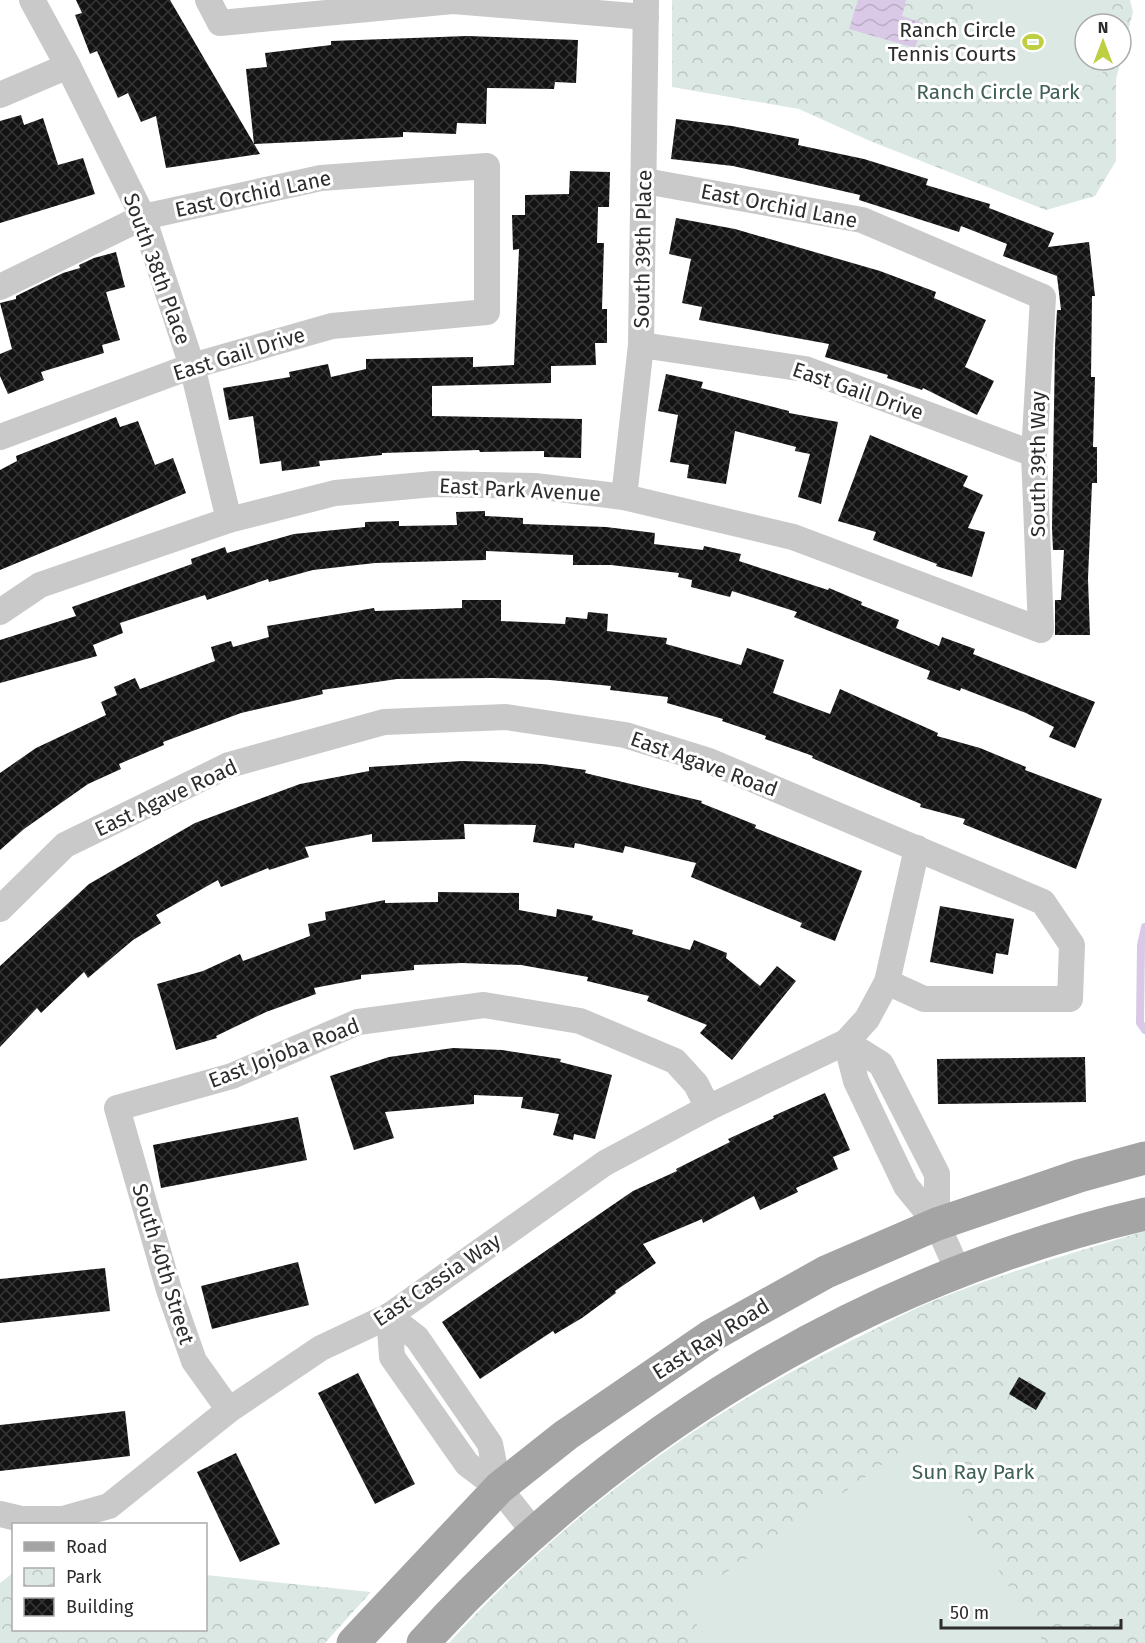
<svg xmlns="http://www.w3.org/2000/svg" width="1145" height="1643" font-family="'Fira Sans',sans-serif">
<style>
.park{fill:url(#park-crowns)}
.garden{fill:#dbe8e3}
.water{fill:url(#water-waves)}
.lines{fill:none;stroke-linecap:round;stroke-linejoin:round}
.stream{stroke:#d9c9e6;stroke-width:8}
.building{fill:url(#building-cross-hatch)}
.minor{stroke:#c9c9c9;stroke-width:26}
.major{stroke:#a4a4a4;stroke-width:33}
.labels{text-anchor:middle;dominant-baseline:central;stroke-width:6;stroke-linejoin:round;paint-order:stroke}
.poi-label{font-size:21px;fill:#2c2c2c;stroke:#fff;text-anchor:end}
.park-label{font-size:21px;fill:#3f6158;stroke:#fff}
.street-label{font-size:21px;fill:#2c2c2c;stroke:#fff}
</style>
<defs>
<pattern id="park-crowns" width="20" height="18" patternUnits="userSpaceOnUse" patternTransform="scale(1.5)"><rect width="20" height="18" fill="#dbe8e3"/><path d="M2 6a3 3 0 1 1 6 0M12 15a3 3 0 1 1 6 0" fill="none" stroke="#bcc7c3"/></pattern>
<pattern id="water-waves" width="16" height="10" patternUnits="userSpaceOnUse" patternTransform="scale(1.5)"><rect width="16" height="10" fill="#d9c9e6"/><path d="M0 5q4-4 8 0t8 0" fill="none" stroke="#baadc5"/></pattern>
<pattern id="building-cross-hatch" width="8" height="8" patternUnits="userSpaceOnUse" patternTransform="scale(1.5)"><rect width="8" height="8" fill="#131313"/><path d="M0 0l8 8M0 8l8-8" fill="none" stroke="#363636"/></pattern>
</defs>
<rect width="100%" height="100%" fill="#fff"/>
<g class="park">
<polygon points="672,0 1130,0 1133,12 1121,58 1121,24 1085,24 1085,60 1121,60 1116,79 1116,161 1095,196 1046,210 870,141 799,109 672,87"/>
<path d="M1145,1231v412h-696c118,-131 265,-238 424,-313 21,-11 43,-22 65,-31 68,-27 138,-47 207,-68z"/>
<polygon points="13,1573 14,1630 206,1630 206,1575 371,1592 325,1643 0,1643 0,1583"/>
</g>
<g class="garden">
<polygon points="974,0 1092,0 1097,24 1085,24 1085,60 1104,60 1106,70 1094,79 999,93 988,84"/>
<polygon points="908,1446 931,1449 985,1548 1044,1643 702,1643 689,1597 817,1512"/>
</g>
<polygon class="water" points="858,0 906,0 902,16 923,23 915,48 849,29"/>
<g class="lines">
<polyline class="stream" points="1145,927 1141,945 1140,1023 1145,1030"/>
</g>
<g class="building">
<polygon points="76,0 170,0 260,154 166,168 156,116 141,122 128,93 118,98 97,51 90,54 75,15 82,13"/>
<polygon points="467,36 578,40 576,83 555,82 554,89 487,88 486,124 457,123 456,134 403,132 403,137 254,144 246,69 267,67 265,53 331,45 331,41"/>
<polygon points="21,115 24,125 43,118 58,165 83,158 95,194 0,223 0,121"/>
<polygon points="676,119 732,126 799,139 798,145 864,159 928,179 926,185 990,204 989,208 1054,233 1048,247 1089,242 1095,296 1092,296 1091,377 1095,377 1093,447 1097,447 1097,483 1092,483 1088,579 1090,635 1055,635 1055,600 1061,600 1064,550 1053,550 1052,528 1055,347 1057,310 1061,310 1057,276 1003,256 1007,244 961,226 959,232 859,200 860,195 733,166 671,159"/>
<polygon points="570,171 610,172 609,207 598,207 597,243 604,243 602,309 607,309 607,343 595,343 596,365 551,366 551,383 432,386 432,416 582,419 581,458 544,457 544,451 480,452 479,450 382,453 382,455 319,461 320,466 282,471 281,461 260,464 253,416 229,420 223,388 290,377 289,372 328,364 331,377 366,369 366,359 473,357 473,367 514,365 519,249 513,250 512,215 525,215 525,195 569,194"/>
<polygon points="676,218 735,229 880,271 936,292 934,298 986,320 965,367 994,381 977,415 923,388 922,390 887,378 888,375 825,357 829,344 699,320 702,307 682,303 691,259 669,254"/>
<polygon points="116,252 125,287 106,292 120,340 102,345 104,353 41,372 44,380 8,394 0,376 0,354 12,349 0,303 16,299 16,296 63,273 80,268 79,265 94,258"/>
<polygon points="666,374 703,382 701,388 789,411 789,413 838,422 821,504 798,497 810,454 795,451 796,447 735,431 726,484 687,478 689,465 670,462 678,415 658,411"/>
<polygon points="116,417 120,427 138,421 155,465 173,458 186,493 0,570 0,470 17,461 16,456"/>
<polygon points="870,435 968,476 963,486 983,495 968,528 985,532 972,577 936,566 937,564 873,540 876,532 838,521"/>
<polygon points="485,511 485,516 523,518 523,524 606,527 655,533 654,544 703,550 704,546 741,554 739,561 828,590 829,588 862,602 861,605 899,620 896,628 939,646 942,637 975,649 973,654 1095,702 1075,748 1049,737 1054,727 1026,713 961,688 960,691 927,679 930,671 794,617 797,612 732,591 730,597 691,587 692,580 678,577 679,573 611,565 573,565 573,555 486,551 486,560 375,563 313,570 269,582 268,579 207,600 205,595 120,623 123,633 93,645 97,656 0,683 0,640 76,616 72,607 192,564 191,559 225,547 227,553 294,534 365,527 365,522 399,521 399,526 457,525 456,512"/>
<polygon points="462,600 501,600 501,621 565,624 566,617 587,619 588,612 608,614 607,631 667,638 666,644 741,665 747,648 784,660 773,693 830,714 840,689 938,733 937,736 980,748 1026,767 1025,770 1102,799 1076,869 963,824 965,819 920,807 921,804 812,758 813,756 765,739 766,736 722,721 723,719 667,703 668,697 610,690 611,686 550,680 492,678 397,679 322,690 323,694 241,713 163,742 164,745 119,764 121,769 88,784 24,829 0,850 0,773 36,748 106,715 101,702 117,695 114,687 135,678 140,689 215,661 211,647 231,641 233,647 269,637 267,626 374,608 375,611 462,608"/>
<polygon points="462,761 543,764 586,770 585,773 702,801 701,803 756,825 755,828 862,871 835,941 800,927 802,923 691,877 696,863 625,846 623,853 575,843 574,848 533,842 536,825 464,824 465,839 372,842 372,834 305,847 309,857 269,870 268,868 221,887 218,880 156,915 161,923 133,940 88,978 84,972 41,1013 37,1008 0,1047 0,966 89,884 195,823 300,784 369,771 369,767"/>
<polygon points="438,892 519,893 519,910 556,917 557,909 593,916 592,920 633,930 632,934 690,950 694,940 727,953 726,958 760,986 777,966 796,981 732,1060 700,1033 707,1025 647,1001 649,996 587,981 588,977 521,965 462,963 414,965 414,970 361,975 361,979 314,988 316,994 266,1012 216,1036 217,1038 176,1050 157,984 203,971 240,954 243,961 310,936 308,924 326,920 325,912 385,900 385,903 438,902"/>
<polygon points="940,906 1014,919 1008,955 996,953 993,974 930,962"/>
<polygon points="453,1048 502,1050 561,1059 560,1062 612,1075 595,1139 574,1134 573,1140 553,1135 559,1114 521,1108 523,1097 474,1095 474,1104 385,1112 394,1138 354,1150 330,1076 389,1057"/>
<polygon points="1085,1057 1086,1102 938,1104 937,1059"/>
<polygon points="825,1093 850,1150 833,1157 838,1169 796,1188 798,1192 760,1210 754,1196 703,1223 702,1219 643,1244 656,1263 615,1291 616,1293 582,1318 555,1334 553,1331 480,1379 442,1322 633,1191 677,1171 676,1169 730,1142 728,1139 774,1118 773,1116"/>
<polygon points="298,1117 307,1160 161,1188 153,1145"/>
<polygon points="298,1262 309,1305 212,1329 201,1286"/>
<polygon points="105,1268 110,1311 0,1323 0,1279"/>
<polygon points="358,1373 415,1484 375,1504 318,1393"/>
<polygon points="1019,1377 1046,1393 1036,1410 1009,1394"/>
<polygon points="125,1411 130,1456 0,1471 0,1425"/>
<polygon points="236,1453 280,1544 240,1562 197,1472"/>
</g>
<g class="lines">
<g class="minor">
<polyline points="32,0 68,66 143,217 192,366 229,520"/>
<polyline points="208,0 220,23 453,1 646,17"/>
<polyline points="0,95 68,66"/>
<polyline points="0,287 143,217 321,178 487,166 487,312 332,326 192,366 0,437"/>
<polyline points="641,345 805,369 1034,454"/>
<polyline points="624,497 641,345 646,0"/>
<polyline points="0,612 40,585 229,520 335,493 434,484 535,486 624,497 793,537 1041,630 1034,454 1043,297 862,220 645,181"/>
<polyline points="0,909 65,845 229,765 384,722 506,717 625,735 709,761 1043,902 1072,945 1070,999 924,999 887,982"/>
<polyline points="846,1042 856,1081 906,1186 937,1224 958,1271"/>
<polyline points="846,1042 881,1064 937,1174 937,1224"/>
<polyline points="389,1316 392,1357 467,1464 499,1488 534,1532"/>
<polyline points="389,1316 417,1338 490,1444 499,1488"/>
<polyline points="229,1410 194,1361 169,1290 117,1108 232,1076 358,1022 484,1005 580,1021 675,1061 696,1084 708,1108"/>
<polyline points="0,1514 21,1519 63,1519 109,1506 229,1410 321,1348 389,1316 605,1163 708,1108 846,1042 867,1019 887,982 917,848"/>
</g>
<g class="major">
<polyline points="353,1643 499,1488 566,1435 709,1337 826,1272 937,1224 1079,1176 1145,1158"/>
<path d="M423,1643c192,-212 443,-364 722,-429"/>
</g>
</g>
<defs>
<symbol id="stadium-bare" viewBox="-9 -9 18 18"><path d="M0-5a6.5 5 0 1 0 0 10a6.5 5 0 1 0 0-10ZM-3.5-1.8h7v3.6h-7Z" fill="#becf42" stroke="#fff" stroke-width="2.5" paint-order="stroke"/></symbol>
</defs>
<g fill-rule="evenodd">
<use href="#stadium-bare" x="1018" y="27" width="30" height="30"/>
</g>
<g class="labels">
<g class="poi-label">
<text x="1016" y="30">Ranch Circle<tspan x="1016" dy="24">Tennis Courts</tspan></text>
</g>
<g class="park-label">
<text x="998" y="92">Ranch Circle Park</text>
<text x="973" y="1472">Sun Ray Park</text>
</g>
<g class="street-label">
<text transform="translate(253 194) rotate(-12)">East Orchid Lane</text>
<text transform="translate(779 206) rotate(11)">East Orchid Lane</text>
<text transform="translate(643 249) rotate(-89)">South 39th Place</text>
<text transform="translate(157 269) rotate(70)">South 38th Place</text>
<text transform="translate(239 354) rotate(-17)">East Gail Drive</text>
<text transform="translate(858 391) rotate(19)">East Gail Drive</text>
<text transform="translate(1038 464) rotate(-90)">South 39th Way</text>
<text transform="translate(520 490) rotate(3)">East Park Avenue</text>
<text transform="translate(704 764) rotate(20)">East Agave Road</text>
<text transform="translate(166 798) rotate(-25)">East Agave Road</text>
<text transform="translate(284 1053) rotate(-21)">East Jojoba Road</text>
<text transform="translate(163 1264) rotate(73)">South 40th Street</text>
<text transform="translate(437 1280) rotate(-34)">East Cassia Way</text>
<text transform="translate(711 1339) rotate(-32)">East Ray Road</text>
</g>
</g>
<rect x="12" y="1523" width="195" height="108" fill="#ffffff" stroke="#ababab" stroke-width="1.5"/>
<rect x="24" y="1542" width="30" height="9" fill="#a4a4a4" stroke="#ababab" stroke-width="1.5"/>
<text x="66" y="1553" font-size="18" fill="#2c2c2c">Road</text>
<rect x="24" y="1568" width="30" height="18" fill="url(#park-crowns)" stroke="#ababab" stroke-width="1.5"/>
<text x="66" y="1583" font-size="18" fill="#2c2c2c">Park</text>
<rect x="24" y="1598" width="30" height="18" fill="url(#building-cross-hatch)" stroke="#ababab" stroke-width="1.5"/>
<text x="66" y="1613" font-size="18" fill="#2c2c2c">Building</text>
<g transform="translate(1103 42)"><circle r="28" fill="#ffffff" stroke="#ababab" stroke-width="1.5"/>
<path d="M0-4.5L10 22L0 15L-10 22Z" fill="#becf42"/>
<text y="-9" font-size="16" font-weight="bold" text-anchor="middle" fill="#2c2c2c">N</text>
</g>
<path d="M941 1619v9h180v-9" fill="none" stroke="#2c2c2c" stroke-width="3"/>
<text x="950" y="1619" font-size="18" fill="#2c2c2c" stroke="#ffffff" stroke-width="4.5" paint-order="stroke">50 m</text>
</svg>
